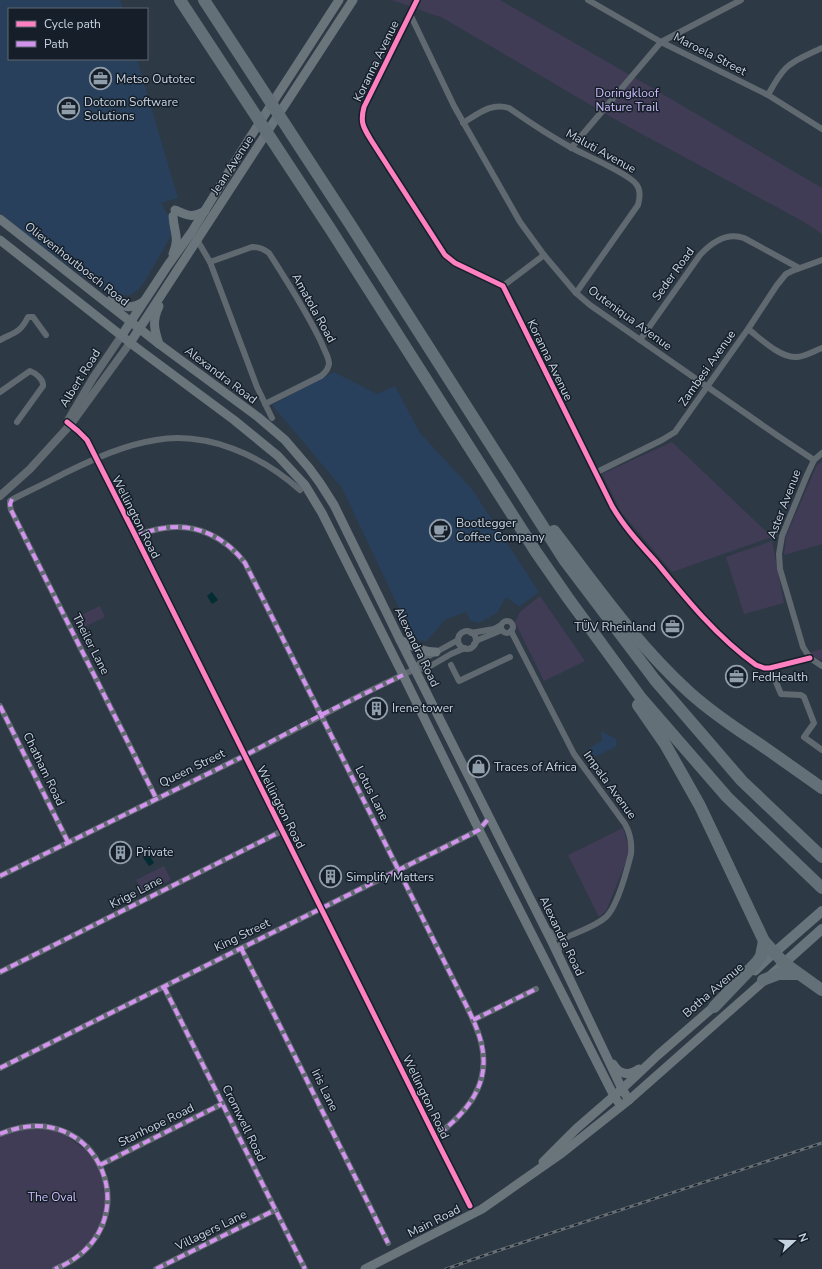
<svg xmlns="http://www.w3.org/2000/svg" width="822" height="1269" font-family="'Nunito Sans',sans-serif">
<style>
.built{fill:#28405b}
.green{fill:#413c56}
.water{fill:#042c33}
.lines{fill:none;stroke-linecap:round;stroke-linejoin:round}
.minor{stroke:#606970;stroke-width:6}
.tertiary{stroke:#606970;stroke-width:8}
.secondary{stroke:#69747b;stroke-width:9}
.primary{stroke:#67747b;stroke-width:10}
.motorway{stroke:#637078;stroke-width:12}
.rail-casing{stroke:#676f75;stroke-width:3}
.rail{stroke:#161f29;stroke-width:1.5;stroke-dasharray:4.5;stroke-linecap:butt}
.quiet{stroke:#d193ec;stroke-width:4;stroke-dasharray:8 4;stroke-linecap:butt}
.cycleway-casing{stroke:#161f29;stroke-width:8}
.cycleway{stroke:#ff80c0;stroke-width:5}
.labels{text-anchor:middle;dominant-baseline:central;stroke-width:3;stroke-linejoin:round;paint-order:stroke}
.street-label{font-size:12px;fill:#c6d3e1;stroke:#161f29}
.poi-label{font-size:12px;fill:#c6d3e1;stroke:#161f29;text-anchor:start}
.park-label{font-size:12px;fill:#cdbdfb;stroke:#161f29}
</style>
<rect width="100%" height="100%" fill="#2d3945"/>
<g class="built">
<polygon points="0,0 120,0 123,9 9,9 9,59 137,59 178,198 161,203 170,218 172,234 144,283 137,291 128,296 102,290 27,235 0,213"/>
<polygon points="334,372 377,394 395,386 420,433 472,489 539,592 519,607 506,597 497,613 479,623 471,621 466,612 445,620 426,642 413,638 342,488 272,405"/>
<polygon points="601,731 616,739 617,746 595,757 589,748 602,741"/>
</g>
<g class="green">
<polygon points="392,0 500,0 642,82 822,188 822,234 806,223 616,120 443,18"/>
<polygon points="672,442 772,537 672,572 621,512 602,474"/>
<polygon points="822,462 822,544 784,555 786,536 817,465"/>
<polygon points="772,541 784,603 744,614 726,557"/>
<polygon points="540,596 585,661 544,681 515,622 520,612"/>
<polygon points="100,606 105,617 78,630 73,619"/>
<polygon points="822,649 822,660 813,657 809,653"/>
<polygon points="623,828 629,848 628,857 606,911 599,917 568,855"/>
<polygon points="164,866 171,880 143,893 136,880"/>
<polygon points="28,1126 58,1130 88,1152 98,1166 103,1184 105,1203 102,1218 94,1236 85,1247 53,1269 0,1269 0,1135"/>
</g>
<g class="water">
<polygon points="212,592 218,600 212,604 207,596"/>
<polygon points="147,853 148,853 154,863 149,866 145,860 144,860 143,856"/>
</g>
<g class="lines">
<g class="minor">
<path d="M417,0l-53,107c-4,15 -1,20 7,33l74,115 10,8 48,23 109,220c12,21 29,39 45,57 30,37 60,74 99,102l8,3h6l40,-10"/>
<polyline points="588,0 661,42 768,95 822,129"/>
<polyline points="410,14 454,106 520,222 544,255 576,293 590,305 778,436 814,460"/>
<path d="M768,95c5,-9 10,-19 18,-27 9,-9 24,-14 36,-20"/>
<path d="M463,123c15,-9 28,-21 46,-15 20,14 41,28 63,40 13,7 57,26 64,36 5,6 4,14 2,21l-62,88"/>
<polyline points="571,148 661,42 741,0"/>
<polyline points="196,238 210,262 257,387 272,418"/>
<path d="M210,262l42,-15c7,0 12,2 17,6 19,30 38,59 53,91 2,6 7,13 7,20 -1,6 -4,9 -8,12l-56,28"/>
<polyline points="503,286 544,255"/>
<path d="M748,329c12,9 32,29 48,28 8,0 18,-6 26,-9"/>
<path d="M0,340c15,-8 20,-7 28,-23h5l13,18"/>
<path d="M640,340l60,-85c11,-12 27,-23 44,-17l55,30"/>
<path d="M0,392l30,-21c6,2 14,9 13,15l-26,36"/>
<polyline points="68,422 78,431 87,440 135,535 435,1137 470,1206"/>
<polyline points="822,453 814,460 807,475 782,536 779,554 780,569 803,647 810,658 822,666"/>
<polyline points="595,473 662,440 675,432 748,329 777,285 786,274 792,271 822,260"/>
<path d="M135,535c10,-2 20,-6 30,-7 32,-5 61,10 80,35l217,434c7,14 15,29 19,45 11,43 -15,71 -46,95"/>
<circle cx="507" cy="627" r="6"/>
<path d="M511,631l63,123 51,70c5,9 7,20 6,30 -4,16 -13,52 -25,63 -10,9 -26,14 -39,20 -6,5 -8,9 -9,17"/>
<circle cx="467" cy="640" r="9"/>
<polyline points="471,633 494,629 501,625"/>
<polyline points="474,644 478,640 502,630"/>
<polyline points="451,665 459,681 510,657"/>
<polyline points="770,668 781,694 801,695 804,697 814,723 804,737 822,750"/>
<polyline points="415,669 422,660 458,640"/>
<polyline points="0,706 68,842"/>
<path d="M156,798l-145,-288 -1,-5v-4c6,-4 13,-7 19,-10 13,-6 26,-13 38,-19 29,-14 57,-27 89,-32 52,-9 106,16 144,50"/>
<polyline points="0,876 244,756 363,694 415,669 427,668 451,654 465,648"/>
<polyline points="549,931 557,937 567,937"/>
<polyline points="241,948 388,1243"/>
<polyline points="0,972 282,831"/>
<polyline points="164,987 305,1269"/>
<polyline points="473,1020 536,989"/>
<polyline points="0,1068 461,839 479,830 489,818"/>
<path d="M0,1134c100,-42 154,95 55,135"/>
<polyline points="100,1165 222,1104"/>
<polyline points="156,1269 275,1210"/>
</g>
<g class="tertiary">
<polyline points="67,422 93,378 122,335"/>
<polyline points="0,496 30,469 71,424 130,343"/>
</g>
<g class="secondary">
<path d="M175,210c13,6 17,8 30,1"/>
<polyline points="0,219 159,344 258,417 285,440 309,468 320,483 334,505 400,640 553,944 622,1089 629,1100"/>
<polyline points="0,240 137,348 234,420 278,456 305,485 322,513 403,675 479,830 614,1096 621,1106"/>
<path d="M173,254c7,-17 1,-21 0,-38"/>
<path d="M111,300c11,7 20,10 32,2"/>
<path d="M159,306c-7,15 -5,23 0,38"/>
<polyline points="122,335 168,265 191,233 249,139 339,0"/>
<polyline points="130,343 353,0"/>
<path d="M400,640c12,6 22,12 36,12"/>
<polyline points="755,971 774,953"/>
<path d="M613,1064c6,11 16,12 26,5"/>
<polyline points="543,1162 576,1129 622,1089 658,1055 718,1003"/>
<polyline points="365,1269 482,1209 562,1153 629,1100 784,963"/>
</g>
<g class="primary">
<polyline points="774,953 822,911"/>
<polyline points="784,963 822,929"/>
</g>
<g class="motorway">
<polyline points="180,0 331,230 536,552 568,598 641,698 727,797 822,888"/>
<polyline points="204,0 350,224 565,561 655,680 742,781 822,857"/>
<path d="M554,531c43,56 83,114 135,161 20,18 43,34 66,49 22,15 44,31 67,47"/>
<polyline points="638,705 665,744 682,774 700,806 764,941 784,963 822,990"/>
<polyline points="763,980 779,974 798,974"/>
<polyline points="714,1007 757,962 761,956 764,941"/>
</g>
<defs>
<polyline id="rail" points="446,1269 497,1251 822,1143"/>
</defs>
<use href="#rail" class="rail-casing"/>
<use href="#rail" class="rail"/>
<g class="quiet">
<polyline points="12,499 10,504 11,510 156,798"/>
<path d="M135,535c10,-2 20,-6 30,-7 32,-5 61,10 80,35l217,434c7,14 15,29 19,45 11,43 -15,71 -46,95"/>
<polyline points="0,706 68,842"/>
<polyline points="0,876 244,756 321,715 403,675"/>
<polyline points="241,948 388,1243"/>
<polyline points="0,972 282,831"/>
<polyline points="164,987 305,1269"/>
<polyline points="473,1020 536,989"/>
<polyline points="0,1068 461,839 479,830 489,818"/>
<path d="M0,1134c100,-42 154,95 55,135"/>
<polyline points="100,1165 222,1104"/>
<polyline points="156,1269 275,1210"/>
</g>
<defs>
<g id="cycleway">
<path d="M417,0l-53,107c-4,15 -1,20 7,33l74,115 10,8 48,23 109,220c12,21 29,39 45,57 30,37 60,74 99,102l8,3h6l40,-10"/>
<polyline points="67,422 78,431 87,440 135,535 435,1137 470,1206"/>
</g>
</defs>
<use href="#cycleway" class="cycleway-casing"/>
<use href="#cycleway" class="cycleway"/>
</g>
<defs>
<symbol id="office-ring" viewBox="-11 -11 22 22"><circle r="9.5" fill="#161f29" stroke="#909daa" stroke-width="1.5"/><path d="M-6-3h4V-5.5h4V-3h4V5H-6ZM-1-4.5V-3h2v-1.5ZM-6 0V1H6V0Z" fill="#909daa"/></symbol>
<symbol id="cafe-ring" viewBox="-11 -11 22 22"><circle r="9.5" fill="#161f29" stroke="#909daa" stroke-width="1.5"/><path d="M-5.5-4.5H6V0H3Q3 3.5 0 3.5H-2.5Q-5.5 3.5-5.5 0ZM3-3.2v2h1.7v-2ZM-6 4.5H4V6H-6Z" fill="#909daa"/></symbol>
<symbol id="building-ring" viewBox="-11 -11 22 22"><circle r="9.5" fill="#161f29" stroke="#909daa" stroke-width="1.5"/><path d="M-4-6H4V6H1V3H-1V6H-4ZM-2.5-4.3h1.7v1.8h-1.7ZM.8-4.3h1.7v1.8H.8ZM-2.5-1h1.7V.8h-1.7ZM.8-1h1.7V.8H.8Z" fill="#909daa"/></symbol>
<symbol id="shop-ring" viewBox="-11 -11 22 22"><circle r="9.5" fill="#161f29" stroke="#909daa" stroke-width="1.5"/><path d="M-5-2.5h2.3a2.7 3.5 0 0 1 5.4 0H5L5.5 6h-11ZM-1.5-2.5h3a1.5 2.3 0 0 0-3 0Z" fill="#909daa"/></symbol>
</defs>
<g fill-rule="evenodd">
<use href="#office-ring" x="88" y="66" width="25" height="25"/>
<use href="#office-ring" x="56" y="96" width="25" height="25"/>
<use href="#cafe-ring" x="428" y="518" width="25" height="25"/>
<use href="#office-ring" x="660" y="614" width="25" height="25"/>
<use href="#office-ring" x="724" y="664" width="25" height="25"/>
<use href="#building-ring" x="364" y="696" width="25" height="25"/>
<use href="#shop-ring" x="466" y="754" width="25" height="25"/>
<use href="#building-ring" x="108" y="840" width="25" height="25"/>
<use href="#building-ring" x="318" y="864" width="25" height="25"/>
</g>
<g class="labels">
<g class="street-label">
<text transform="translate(710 54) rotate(27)">Maroela Street</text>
<text transform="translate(376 61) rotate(-64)">Koranna Avenue</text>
<text transform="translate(601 151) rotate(29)">Maluti Avenue</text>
<text transform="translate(232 165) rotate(-57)">Jean Avenue</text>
<text transform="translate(77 264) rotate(38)">Olievenhoutbosch Road</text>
<text transform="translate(673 274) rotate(-54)">Seder Road</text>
<text transform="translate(314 308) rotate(61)">Amatola Road</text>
<text transform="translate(630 318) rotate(36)">Outeniqua Avenue</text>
<text transform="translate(550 360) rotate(64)">Koranna Avenue</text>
<text transform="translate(707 368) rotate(-55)">Zambesi Avenue</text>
<text transform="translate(221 375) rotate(37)">Alexandra Road</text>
<text transform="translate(80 378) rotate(-58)">Albert Road</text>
<text transform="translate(784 504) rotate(-69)">Aster Avenue</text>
<text transform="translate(136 517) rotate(63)">Wellington Road</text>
<text transform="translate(91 644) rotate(63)">Theiler Lane</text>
<text transform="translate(417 647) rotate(64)">Alexandra Road</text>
<text transform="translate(192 768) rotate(-26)">Queen Street</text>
<text transform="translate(44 769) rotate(64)">Chatham Road</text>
<text transform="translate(610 785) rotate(54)">Impala Avenue</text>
<text transform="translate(372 793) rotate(63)">Lotus Lane</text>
<text transform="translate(281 807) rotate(63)">Wellington Road</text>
<text transform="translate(136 892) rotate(-27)">Krige Lane</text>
<text transform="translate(242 935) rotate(-26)">King Street</text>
<text transform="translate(562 936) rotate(64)">Alexandra Road</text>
<text transform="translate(713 990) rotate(-41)">Botha Avenue</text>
<text transform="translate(325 1090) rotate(64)">Iris Lane</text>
<text transform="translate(426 1097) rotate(64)">Wellington Road</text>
<text transform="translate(244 1123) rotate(64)">Cromwell Road</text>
<text transform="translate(156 1125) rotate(-26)">Stanhope Road</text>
<text transform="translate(434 1221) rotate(-27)">Main Road</text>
<text transform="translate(211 1230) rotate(-26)">Villagers Lane</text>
</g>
<g class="poi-label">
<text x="116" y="79">Metso Outotec</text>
<text x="84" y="102">Dotcom Software<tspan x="84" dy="14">Solutions</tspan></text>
<text x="456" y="523">Bootlegger<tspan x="456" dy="14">Coffee Company</tspan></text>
<text x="656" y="627" text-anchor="end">TÜV Rheinland</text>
<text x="752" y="677">FedHealth</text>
<text x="392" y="708">Irene tower</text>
<text x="494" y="767">Traces of Africa</text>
<text x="136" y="852">Private</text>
<text x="346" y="877">Simplify Matters</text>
</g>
<g class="park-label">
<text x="627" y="93">Doringkloof<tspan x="627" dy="14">Nature Trail</tspan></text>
<text x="52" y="1197">The Oval</text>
</g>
</g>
<rect x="8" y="8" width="140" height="52" fill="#161f29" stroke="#5c6773"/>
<rect x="16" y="21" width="20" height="6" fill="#ff80c0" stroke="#5c6773"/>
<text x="44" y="28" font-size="12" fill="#c6d3e1">Cycle path</text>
<rect x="16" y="41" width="20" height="6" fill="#d193ec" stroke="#5c6773"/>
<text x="44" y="48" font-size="12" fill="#c6d3e1">Path</text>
<g transform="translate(794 1241) rotate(69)" stroke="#161f29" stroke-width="3" paint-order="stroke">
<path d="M0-3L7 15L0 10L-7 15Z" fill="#c6d3e1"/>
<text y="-6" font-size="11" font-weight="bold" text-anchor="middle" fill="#c6d3e1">N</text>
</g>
</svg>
